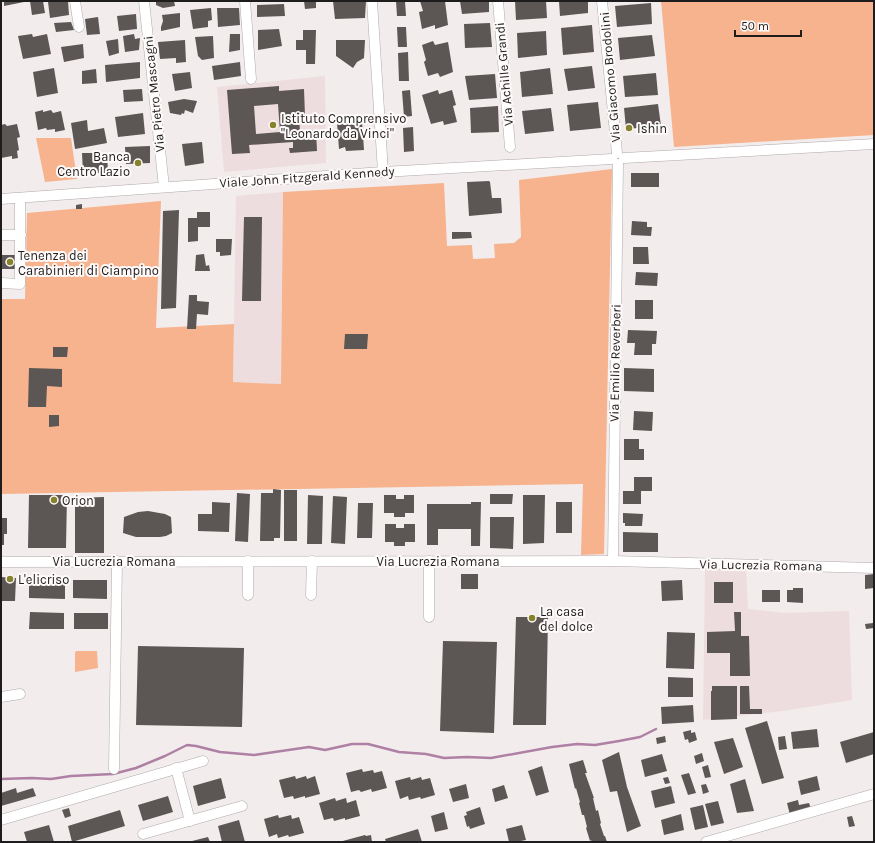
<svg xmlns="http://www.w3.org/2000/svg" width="875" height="843" font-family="Karla,sans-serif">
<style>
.built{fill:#eedddf}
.green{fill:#f6b38e}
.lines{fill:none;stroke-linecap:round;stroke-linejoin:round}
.stream{stroke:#ae80a4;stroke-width:2.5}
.building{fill:#5c5655;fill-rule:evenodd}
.minor-casing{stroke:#b0a9aa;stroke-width:11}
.minor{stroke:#fff;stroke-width:10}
.poi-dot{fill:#87832c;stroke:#fffafa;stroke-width:1.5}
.labels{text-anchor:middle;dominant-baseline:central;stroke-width:4;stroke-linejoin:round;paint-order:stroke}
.street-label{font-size:13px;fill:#1e1c1c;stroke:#fffafa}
.poi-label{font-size:13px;fill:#1e1c1c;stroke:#fffafa;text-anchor:start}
</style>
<rect width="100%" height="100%" fill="#f3ecec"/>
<g class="built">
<polygon points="325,76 326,163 224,172 217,87"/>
<polygon points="283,192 281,384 233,382 236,196"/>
<polygon points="705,569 746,569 748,609 785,613 849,611 852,700 783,711 703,720"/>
</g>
<g class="green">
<polygon points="661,1 874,1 874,135 674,147"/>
<polygon points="36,138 71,138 77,179 45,182"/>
<polygon points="612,169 604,554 581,555 583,484 1,494 1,299 25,299 27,213 161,201 156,328 234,324 233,382 281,384 283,192 444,183 447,246 472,245 473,259 495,258 494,244 514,243 521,237 519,180"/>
<polygon points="76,651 97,651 98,668 75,672 75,653"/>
</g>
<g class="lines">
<polyline class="stream" points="1,779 32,778 51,779 71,776 113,774 136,768 165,756 187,745 196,746 220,752 254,755 309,747 325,750 352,744 368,744 399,752 426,754 444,758 467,757 491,758 552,747 577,744 595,745 619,741 640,737 656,729"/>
</g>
<g class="building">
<polygon points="4,1 24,1 24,2 4,6"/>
<polygon points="30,1 43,1 45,13 32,15"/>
<polygon points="60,1 68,1 69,15 50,18 48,2"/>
<polygon points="156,1 174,1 175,6 163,8 156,5"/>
<polygon points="304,1 316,1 316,8 305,9"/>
<polygon points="333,1 366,1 365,18 335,19"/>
<polygon points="396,1 405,1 406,16 397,16"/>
<polygon points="420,1 445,1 448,25 435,29 435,25 422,29 419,12 423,11"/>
<polygon points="460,1 489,1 489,12 462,14"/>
<polygon points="515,1 546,1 547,18 516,20"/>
<polygon points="559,1 588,1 588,13 560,16"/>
<polygon points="651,3 652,24 617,27 615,6"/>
<polygon points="284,4 285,16 257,17 257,5"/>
<polygon points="211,8 212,20 208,21 208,27 193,29 190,10"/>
<polygon points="217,8 239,8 240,25 218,27"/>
<polygon points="180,13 180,27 161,31 161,27 163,21 162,15"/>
<polygon points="136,14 137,29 119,31 117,16"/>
<polygon points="98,17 100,34 87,35 85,19"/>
<polygon points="71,22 74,30 56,32 54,23"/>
<polygon points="490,23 492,47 465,48 464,24"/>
<polygon points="592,25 594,52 563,55 561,28"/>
<polygon points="397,27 406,27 407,47 398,47"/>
<polygon points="279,29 282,46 258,50 258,30"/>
<polygon points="303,30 316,30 315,64 306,64 306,50 296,50 296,40 303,40"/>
<polygon points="546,31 547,55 518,58 517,33"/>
<polygon points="32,34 33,37 47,34 51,54 23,59 18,36"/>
<polygon points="134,34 135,39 140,38 139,50 125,52 123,36"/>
<polygon points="230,34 240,34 240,50 229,52"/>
<polygon points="652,35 655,56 620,60 618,38"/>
<polygon points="213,36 214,58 202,60 198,56 195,37"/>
<polygon points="118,39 119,53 109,56 106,41"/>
<polygon points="185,40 186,62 176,63 176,58 160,59 158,42"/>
<polygon points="336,40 365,40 364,58 357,62 353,68 336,56"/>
<polygon points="433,41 435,45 448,42 453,72 440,77 438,73 428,76 424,62 426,60 422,45"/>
<polygon points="83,44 84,58 64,62 61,47"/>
<polygon points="408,52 409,81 399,81 398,53"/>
<polygon points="140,62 140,78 106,82 105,65"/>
<polygon points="240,62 241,76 214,80 212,66"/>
<polygon points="592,66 595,88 568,91 564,69"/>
<polygon points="54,68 58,93 37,97 33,72"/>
<polygon points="550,68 553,94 522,97 520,72"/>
<polygon points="96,69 97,83 82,84 82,71"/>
<polygon points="190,72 192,88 175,91 172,74"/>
<polygon points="656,73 658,95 625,97 623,76"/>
<polygon points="495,74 497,98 469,100 465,76"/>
<path d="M279,86v5l25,-2 1,27h-6l1,16 16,-2 1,21 -27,2 -1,-5h4v-6l-44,3 1,8 -18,1 -5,-64zM278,104l2,28 -24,2 -2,-28z"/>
<polygon points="142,89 143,101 124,102 123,90"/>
<polygon points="410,90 412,116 404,117 402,91"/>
<polygon points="438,90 439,94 452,90 456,105 453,106 457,122 444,125 443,121 431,124 422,95"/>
<polygon points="184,99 197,101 193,113 185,110 184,114 182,113 181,115 170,113 168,102"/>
<polygon points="598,102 601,128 570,131 567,105"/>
<polygon points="658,104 661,126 626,129 624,108"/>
<polygon points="498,106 499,132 471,133 470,108"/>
<polygon points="551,108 554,131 525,134 522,111"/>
<polygon points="43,110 43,112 51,110 53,113 61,111 65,130 55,132 55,129 47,130 46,128 38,130 35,112"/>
<polygon points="143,113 145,134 118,137 115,117"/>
<polygon points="87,120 88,131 104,128 107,143 75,149 71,123"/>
<polygon points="362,121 364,150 346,151 345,147 339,149 337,123"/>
<polygon points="5,124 7,126 17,124 20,137 17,138 19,150 17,151 18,158 12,159 12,156 1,158 1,125"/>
<polygon points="413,127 414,151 404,152 403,128"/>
<polygon points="202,142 204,163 185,166 182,144"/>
<polygon points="150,146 150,163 126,164 125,147"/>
<polygon points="82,153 107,153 108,173 83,173"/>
<rect x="631" y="173" width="28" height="14"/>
<polygon points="489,181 490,182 492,198 501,198 502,213 469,216 467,182"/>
<polygon points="82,204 82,209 76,209 76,205"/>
<polygon points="179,210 176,308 161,309 163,211"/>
<polygon points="197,212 210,212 210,227 198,227 198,241 188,242 188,218 197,218"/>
<polygon points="244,217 262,217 261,301 242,301"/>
<polygon points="632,221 647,222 647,227 652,227 651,236 631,235"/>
<polygon points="452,232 471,232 472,238 452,239"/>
<polygon points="216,239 232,239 231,255 220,256 220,252 216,252"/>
<polygon points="633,247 648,247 649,264 633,264"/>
<polygon points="204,254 206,266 209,265 210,271 195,271 196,255"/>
<rect x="1" y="255" width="18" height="14"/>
<polygon points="636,272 658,273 657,286 635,285"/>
<polygon points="189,295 197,295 197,301 209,302 208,315 197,314 196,329 187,329"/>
<rect x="635" y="300" width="18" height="19"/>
<polygon points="628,330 657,331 656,344 652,344 652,355 634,355 635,343 627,343"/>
<polygon points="345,334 368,334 367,349 344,349"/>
<polygon points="53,347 68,347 67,357 53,357"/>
<polygon points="29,368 62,369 62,387 47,386 46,407 28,407"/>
<polygon points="624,368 654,369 654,392 624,391"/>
<polygon points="634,411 653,412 652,431 633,430"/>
<polygon points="49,415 59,415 59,426 49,427"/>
<polygon points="624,439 639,439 639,449 644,449 644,460 624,460"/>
<polygon points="634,477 652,477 652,491 641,491 641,504 623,504 623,491 634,491"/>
<polygon points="273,489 281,490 280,538 274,538 274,541 260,541 261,493 273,493"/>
<rect x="284" y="490" width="13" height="51"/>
<polygon points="237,493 250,494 248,542 235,541"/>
<polygon points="490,494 513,494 512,504 490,504"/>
<polygon points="29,495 67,495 66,548 28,548"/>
<polygon points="308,495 323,496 322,544 307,544"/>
<polygon points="384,495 396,495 396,499 404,499 404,495 414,495 414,513 405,513 405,517 394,517 394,513 384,513"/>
<polygon points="523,495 545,495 544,543 523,544"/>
<polygon points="333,496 347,497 345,544 331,543"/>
<polygon points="104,497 104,553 75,553 75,498"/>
<polygon points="212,502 230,503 229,532 198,531 198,514 212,514"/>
<polygon points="471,502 481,502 480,546 471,546 471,529 438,529 438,545 427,545 427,504 471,504"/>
<rect x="556" y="502" width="16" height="31"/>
<polygon points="358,503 373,503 372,538 357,538"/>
<polygon points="148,511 165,514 171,517 172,533 166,536 160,537 136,537 123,533 124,517 138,512"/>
<polygon points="623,513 643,514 642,526 625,526 625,523 623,523"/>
<polygon points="490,517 514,517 513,549 490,548"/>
<polygon points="1,518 7,518 7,534 4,534 4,545 1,545"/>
<polygon points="385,524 396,524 396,528 404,528 404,524 415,524 415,542 405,542 405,546 394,546 394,542 385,542"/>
<polygon points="623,532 658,533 658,552 623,552"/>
<rect x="461" y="574" width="17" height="15"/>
<polygon points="874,574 874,588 865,589 865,575"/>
<polygon points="1,577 16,578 15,601 1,601"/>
<polygon points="73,580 107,580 107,599 73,598"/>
<polygon points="682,580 683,600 662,601 661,581"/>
<polygon points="29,582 65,582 65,599 29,598"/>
<rect x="714" y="582" width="19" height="21"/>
<polygon points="793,588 803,588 803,603 787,602 787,590 793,590"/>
<rect x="762" y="590" width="18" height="12"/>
<polygon points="30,612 64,613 64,629 29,629"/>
<polygon points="734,612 741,612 741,636 749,636 750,676 730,676 730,653 707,653 707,632 735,631"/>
<rect x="74" y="613" width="34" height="16"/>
<polygon points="516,617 548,617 546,725 513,725"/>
<polygon points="873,623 874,628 866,629 865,624"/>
<polygon points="667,632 695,633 694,669 666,668"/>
<polygon points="443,641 497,642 494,733 440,731"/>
<polygon points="138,646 244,648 242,727 136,725"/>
<polygon points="668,677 693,678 693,697 668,697"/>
<polygon points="712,686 737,686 737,719 711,720 711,691 712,691"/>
<polygon points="740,686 749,686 750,709 762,709 762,714 740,714"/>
<polygon points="693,705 694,722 662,724 661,707"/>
<polygon points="767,721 784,778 762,784 745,728"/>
<polygon points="817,729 819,747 793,749 791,732"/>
<polygon points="691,730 691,733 695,732 697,740 689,743 688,739 685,740 683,732"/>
<polygon points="874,732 874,754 846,763 840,742"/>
<polygon points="665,736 666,742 657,744 656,738"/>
<polygon points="785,736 787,749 779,750 778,737"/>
<polygon points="733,738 743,767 724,774 714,742"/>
<polygon points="619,752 627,787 641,826 627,832 617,791 610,792 602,760"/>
<polygon points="702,753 704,761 696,764 694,756"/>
<polygon points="662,754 667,771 645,777 641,760"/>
<polygon points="583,760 587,773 585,773 594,798 593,798 596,811 598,810 601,823 600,824 604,836 605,836 607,842 592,842 591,840 590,841 586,828 587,827 584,815 582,815 579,803 580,802 576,788 575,789 569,764"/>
<polygon points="708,765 711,777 705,778 702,767"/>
<polygon points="542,766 549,792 536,796 528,771"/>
<polygon points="362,769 363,772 373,770 374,773 382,771 387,788 372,792 371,789 361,792 359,790 351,792 346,773"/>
<polygon points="689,773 696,793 688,795 681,775"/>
<polygon points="295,776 296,779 306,776 307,779 315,776 320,794 305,798 305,796 294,799 293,796 284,798 279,780"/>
<polygon points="817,776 820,790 801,795 798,781"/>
<polygon points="410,777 411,780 421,777 422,780 430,778 435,795 421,799 420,797 409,800 408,796 400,799 395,781"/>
<polygon points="668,777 670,783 665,784 663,778"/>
<polygon points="221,778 226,798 198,806 193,786"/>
<polygon points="745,779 754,811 737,813 730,784"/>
<polygon points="466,784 469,798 453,802 449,789"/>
<polygon points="706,784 709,792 703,794 701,785"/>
<polygon points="504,785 508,798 495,802 492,789"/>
<polygon points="671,786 675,803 655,808 651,791"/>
<polygon points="16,788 17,793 33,788 36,796 1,806 1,793"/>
<polygon points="168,796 173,812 143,821 138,805"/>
<polygon points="335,798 336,801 346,798 347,803 356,800 360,816 345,820 345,818 334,821 333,818 324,820 319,803"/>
<polygon points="798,800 799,805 809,803 811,809 790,815 787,803"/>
<polygon points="718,801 724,823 711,826 705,804"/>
<polygon points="703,805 708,827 695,830 690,808"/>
<polygon points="480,807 485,824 470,829 469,826 467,827 464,816 467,815 466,812"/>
<polygon points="69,808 71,816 65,818 62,810"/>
<polygon points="120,810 125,826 72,842 68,826"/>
<polygon points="444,812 448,829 435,832 431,816"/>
<polygon points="681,814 684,830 664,835 661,820"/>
<polygon points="278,815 279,818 291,815 292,819 299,817 304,833 289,837 288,835 278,838 277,834 269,837 264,819"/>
<polygon points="852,816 855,826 849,827 847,817"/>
<polygon points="239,820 245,842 222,842 218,826"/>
<polygon points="49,825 54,842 27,842 24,832"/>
<polygon points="522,825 526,840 515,842 509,842 506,829"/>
<polygon points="418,829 422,842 386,842 385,839"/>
<polygon points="365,835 366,836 371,835 372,842 339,842"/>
<polygon points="208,837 210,842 192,842 192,841"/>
</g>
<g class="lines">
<defs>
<g id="minor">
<polyline points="75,1 79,27"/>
<polyline points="144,1 164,187"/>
<polyline points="245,1 251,79"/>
<polyline points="372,1 383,172"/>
<polyline points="498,1 510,147"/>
<polyline points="602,1 617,153"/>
<polyline points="624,158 874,144"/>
<polyline points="1,199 383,172 612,159"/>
<polyline points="1,235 21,235"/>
<polyline points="1,283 20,284 20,198"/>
<polyline points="248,561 248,595"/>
<polyline points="613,561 618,164"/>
<polyline points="1,562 613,561 874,568"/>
<polyline points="311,595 312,561"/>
<polyline points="429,617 429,561"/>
<polyline points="1,697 20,694"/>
<polyline points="176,768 190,821"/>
<polyline points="114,769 117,561"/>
<polyline points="1,820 203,761"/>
<polyline points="143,834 242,806"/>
<polyline points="706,842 874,794"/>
</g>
</defs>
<use href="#minor" class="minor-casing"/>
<use href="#minor" class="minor"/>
</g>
<g class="poi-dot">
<circle cx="273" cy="125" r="4"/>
<circle cx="629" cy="128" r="4"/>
<circle cx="138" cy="163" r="4"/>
<circle cx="10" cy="262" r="4"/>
<circle cx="54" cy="500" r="4"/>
<circle cx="10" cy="579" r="4"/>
<circle cx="532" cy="618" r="4"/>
</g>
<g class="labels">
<g class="street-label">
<text transform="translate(504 74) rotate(-95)">Via Achille Grandi</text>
<text transform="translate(610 77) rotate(-95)">Via Giacomo Brodolini</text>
<text transform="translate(154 94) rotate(-96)">Via Pietro Mascagni</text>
<text transform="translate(307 177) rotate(-4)">Viale John Fitzgerald Kennedy</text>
<text transform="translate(615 363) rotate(-89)">Via Emilio Reverberi</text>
<text x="114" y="561">Via Lucrezia Romana</text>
<text x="438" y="561">Via Lucrezia Romana</text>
<text transform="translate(761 565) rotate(1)">Via Lucrezia Romana</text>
</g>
<g class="poi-label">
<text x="281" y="118">Istituto Comprensivo<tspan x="281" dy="15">"Leonardo da Vinci"</tspan></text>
<text x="637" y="128">Ishin</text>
<text x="130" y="156" text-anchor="end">Banca<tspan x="130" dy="15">Centro Lazio</tspan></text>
<text x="18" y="255">Tenenza dei<tspan x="18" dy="15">Carabinieri di Ciampino</tspan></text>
<text x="62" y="500">Orion</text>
<text x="18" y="579">L'elicriso</text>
<text x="540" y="611">La casa<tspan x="540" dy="15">del dolce</tspan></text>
</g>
</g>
<rect width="875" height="843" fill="none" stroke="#1e1c1c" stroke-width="4"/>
<path d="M735 30v6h66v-6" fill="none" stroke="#1e1c1c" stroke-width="2"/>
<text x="741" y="30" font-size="12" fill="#1e1c1c" stroke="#fffafa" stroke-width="3" paint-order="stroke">50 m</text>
</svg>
